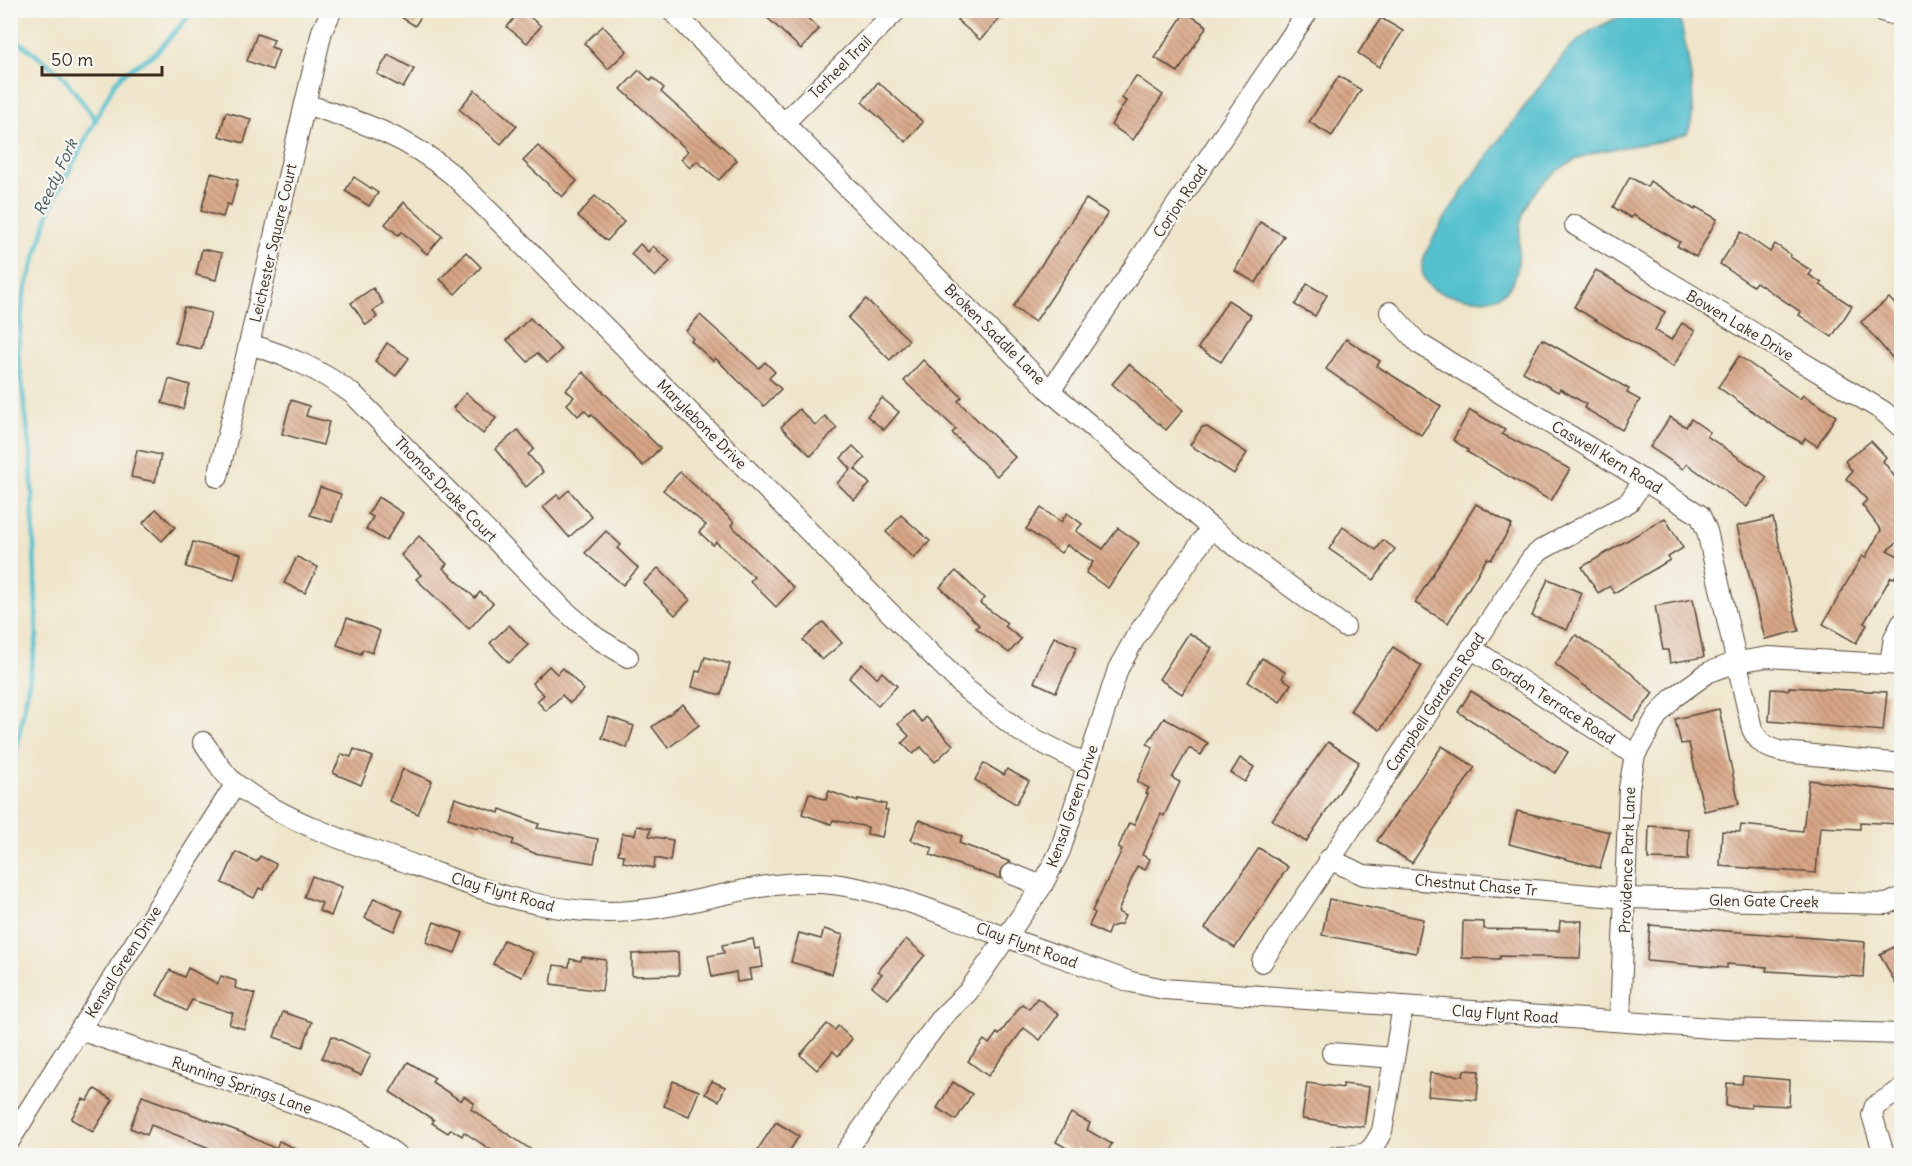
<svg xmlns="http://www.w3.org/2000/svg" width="1912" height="1166" font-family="Delius,sans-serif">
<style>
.water{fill:#54c0ce;stroke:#487576;stroke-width:1.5}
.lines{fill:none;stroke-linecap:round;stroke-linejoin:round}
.stream{stroke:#54c0ce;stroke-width:4.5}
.building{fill:url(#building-back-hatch)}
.minor-casing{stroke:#564638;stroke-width:22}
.minor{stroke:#fff;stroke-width:20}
.labels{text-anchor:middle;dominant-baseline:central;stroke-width:4.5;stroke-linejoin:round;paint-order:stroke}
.street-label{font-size:15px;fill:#3b2a1e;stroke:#f6f6f2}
.water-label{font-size:16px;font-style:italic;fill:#425753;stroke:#f6f6f2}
</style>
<defs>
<pattern id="building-back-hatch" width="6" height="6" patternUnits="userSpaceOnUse" patternTransform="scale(1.5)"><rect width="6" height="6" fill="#d8a686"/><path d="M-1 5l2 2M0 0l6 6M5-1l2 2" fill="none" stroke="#b0876d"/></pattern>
</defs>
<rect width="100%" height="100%" fill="#f6f6f2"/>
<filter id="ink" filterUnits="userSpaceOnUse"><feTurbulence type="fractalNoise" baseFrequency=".0167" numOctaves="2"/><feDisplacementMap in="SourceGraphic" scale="12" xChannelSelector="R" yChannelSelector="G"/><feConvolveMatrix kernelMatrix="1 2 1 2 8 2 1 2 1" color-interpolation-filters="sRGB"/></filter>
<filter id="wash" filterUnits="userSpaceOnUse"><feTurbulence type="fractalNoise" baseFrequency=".008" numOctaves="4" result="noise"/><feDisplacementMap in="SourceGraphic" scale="24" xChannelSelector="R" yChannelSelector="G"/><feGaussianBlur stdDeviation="1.35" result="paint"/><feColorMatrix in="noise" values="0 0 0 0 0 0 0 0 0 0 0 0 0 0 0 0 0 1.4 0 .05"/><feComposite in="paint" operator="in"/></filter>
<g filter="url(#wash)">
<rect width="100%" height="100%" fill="#efe5ca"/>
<path class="water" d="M1632,11h46c6,27 24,97 9,122 -41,18 -92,8 -130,38 -16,12 -32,30 -36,51 -5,22 4,58 -19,72 -13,9 -29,5 -44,3 -17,-3 -35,-8 -36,-28 -2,-33 122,-187 148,-222l22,-17z"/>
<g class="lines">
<g class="stream">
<polyline points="10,35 61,74 96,120"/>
<polyline points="10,786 37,636 31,457 18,354 23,298 51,206 114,84 123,74 157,52 194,10"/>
</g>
</g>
<g id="blocks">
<g class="building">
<polygon points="390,10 425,10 415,26"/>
<polygon points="521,10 541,26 527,43 507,27"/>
<polygon points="759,10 799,10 819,29 801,49"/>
<polygon points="965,10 1008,10 980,40 957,20"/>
<polygon points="1185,12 1207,26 1178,72 1155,58"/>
<polygon points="1381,18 1403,31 1379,67 1358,53"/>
<polygon points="603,26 627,51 608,69 584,43"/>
<polygon points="257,34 274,40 271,47 279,50 272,70 247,61"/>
<polygon points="388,55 414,69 403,88 377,74"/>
<polygon points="639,70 651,81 653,78 664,88 661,92 737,160 719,180 697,161 690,168 681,159 688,151 621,89"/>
<polygon points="1136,76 1163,95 1133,140 1111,125 1126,101 1121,98"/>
<polygon points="1339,76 1361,90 1332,136 1309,122"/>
<polygon points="878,82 923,122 906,142 862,102"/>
<polygon points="475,90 517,126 501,144 459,109"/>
<polygon points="226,112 251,119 244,143 219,136"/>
<polygon points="538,146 577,181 562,197 523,161"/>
<polygon points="211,173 238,180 231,205 227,204 223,217 201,211"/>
<polygon points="354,177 378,193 369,206 345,191"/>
<polygon points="1630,177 1647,187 1650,181 1695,210 1696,207 1717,219 1696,257 1677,246 1680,242 1633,215 1631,218 1613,207"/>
<polygon points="595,196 624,222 607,241 578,216"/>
<polygon points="1086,199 1108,213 1035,322 1013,307"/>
<polygon points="404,202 442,236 427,254 402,232 398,235 385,224"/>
<polygon points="1260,222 1284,236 1256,283 1235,271"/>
<polygon points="1741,232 1770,252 1775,244 1791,255 1790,257 1812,271 1809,275 1822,283 1820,285 1852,306 1832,337 1799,315 1801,312 1756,282 1753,286 1720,264"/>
<polygon points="640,244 648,252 653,246 670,261 655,277 631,254"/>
<polygon points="202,249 222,253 216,280 196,275"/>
<polygon points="466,252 481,267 455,294 440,279"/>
<polygon points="1596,270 1665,312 1655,330 1671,340 1682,323 1695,331 1673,367 1574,307"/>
<polygon points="1307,284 1327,295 1315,316 1295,305"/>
<polygon points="373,288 383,303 373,311 377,317 366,325 351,303"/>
<polygon points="1889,298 1902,312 1902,369 1861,322"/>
<polygon points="866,299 909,340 890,360 848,318"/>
<polygon points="1228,300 1251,315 1221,362 1198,348"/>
<polygon points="184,307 211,313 201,349 175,343"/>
<polygon points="700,315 759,368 765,362 775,372 769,378 781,389 764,406 715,358 713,361 691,341 693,338 686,331"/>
<polygon points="530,318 561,350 547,363 537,353 528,362 507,340"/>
<polygon points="1346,339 1380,361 1377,366 1441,406 1421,435 1326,369"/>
<polygon points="1542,339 1629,389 1627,393 1640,400 1622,430 1584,408 1586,404 1560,389 1558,392 1523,372"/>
<polygon points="387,343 409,358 396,376 375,361"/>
<polygon points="1739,356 1800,399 1803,395 1836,416 1817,446 1805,438 1802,443 1781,431 1718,387"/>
<polygon points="923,360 962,397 958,401 1015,457 997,476 952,433 956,429 904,381"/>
<polygon points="1129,364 1183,410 1166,430 1112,384"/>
<polygon points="583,372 660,448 643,466 591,414 590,416 584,410 578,416 567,404 574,397 566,390"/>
<polygon points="169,379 190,385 183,409 162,403"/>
<polygon points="466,393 496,418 483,434 453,408"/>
<polygon points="882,398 899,412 884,430 867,416"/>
<polygon points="291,400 309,406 306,416 329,422 323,445 282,434"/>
<polygon points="799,409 816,426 825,416 837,428 811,456 781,427"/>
<polygon points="1470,410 1505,430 1502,434 1570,469 1551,501 1467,452 1468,450 1453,440"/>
<polygon points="1670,417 1686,427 1691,419 1710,432 1707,436 1767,477 1747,507 1687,464 1683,469 1650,447"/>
<polygon points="1202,427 1207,427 1247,453 1234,474 1190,445"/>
<polygon points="518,430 534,449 528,454 543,472 526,487 495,449"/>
<polygon points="1871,441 1886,457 1883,461 1902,487 1902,539 1887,550 1902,558 1902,566 1894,578 1891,577 1864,623 1867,625 1856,643 1823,624 1862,556 1865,558 1881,530 1862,505 1867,500 1858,489 1846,479 1852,471 1845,461"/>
<polygon points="853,446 865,458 855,469 870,484 854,500 837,483 851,469 841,458"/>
<polygon points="137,450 161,455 155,482 131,477"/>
<polygon points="680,472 734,522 731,525 794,588 776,607 750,581 754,577 716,542 713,545 699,532 706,525 663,490"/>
<polygon points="320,487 341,494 332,522 310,515"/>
<polygon points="569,490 592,517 569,537 543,507 557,495 560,498"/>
<polygon points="378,497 403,513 386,541 366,529 373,517 368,514"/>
<polygon points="1476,504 1512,525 1491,560 1487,558 1448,623 1415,603"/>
<polygon points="1041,508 1061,522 1067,513 1082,524 1076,531 1103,549 1118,528 1139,543 1108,588 1086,573 1093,562 1067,545 1061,553 1026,529"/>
<polygon points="156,509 175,527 162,541 143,523"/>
<polygon points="901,515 930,541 914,558 886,532"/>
<polygon points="1665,518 1683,548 1668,557 1670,560 1614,593 1610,586 1598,593 1582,567"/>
<polygon points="1773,518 1799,631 1765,639 1737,526"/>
<polygon points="1343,527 1376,550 1383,540 1395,549 1374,580 1329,549"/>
<polygon points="606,531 621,545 617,548 638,568 623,585 585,553"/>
<polygon points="419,536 447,564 443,568 475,598 480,592 493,603 469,629 416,579 421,575 401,555"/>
<polygon points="193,542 241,554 234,580 186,567"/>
<polygon points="297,557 318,567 305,593 284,583"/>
<polygon points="658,568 690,600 675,615 643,583"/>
<polygon points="956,571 984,598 980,603 1007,623 1005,626 1021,639 1009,653 976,628 979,625 940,587"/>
<polygon points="1548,579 1582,593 1567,630 1532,616"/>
<polygon points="1693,599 1704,657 1670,663 1668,650 1663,650 1655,606"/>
<polygon points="347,618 380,631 372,653 363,649 361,654 337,645"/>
<polygon points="823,622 842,643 822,660 803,640"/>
<polygon points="509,625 528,645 509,663 490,643"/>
<polygon points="1189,633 1212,648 1182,694 1159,679"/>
<polygon points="1576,635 1625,668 1653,693 1633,721 1555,664"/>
<polygon points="1054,637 1077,647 1056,692 1034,682"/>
<polygon points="1393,647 1422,666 1380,730 1350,711"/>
<polygon points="705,657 730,664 721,695 692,687 696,671 700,672"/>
<polygon points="1262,658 1285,672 1282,678 1291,684 1280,702 1248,682"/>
<polygon points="862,664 877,678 882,672 897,686 878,706 849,678"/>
<polygon points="549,666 557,674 563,668 584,690 570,703 562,695 546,711 537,701 544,695 532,683"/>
<polygon points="1789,687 1887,692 1883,731 1769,721 1771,689 1789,690"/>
<polygon points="1471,691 1568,752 1555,773 1458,712"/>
<polygon points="683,704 699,725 668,748 652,727"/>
<polygon points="1719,709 1739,804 1704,811 1689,743 1681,744 1675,719"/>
<polygon points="912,711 922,722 926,717 953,745 935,762 921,747 913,754 902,743 909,736 898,724"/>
<polygon points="609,717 634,726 627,748 602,738"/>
<polygon points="1164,718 1208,743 1201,755 1189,748 1172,778 1180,782 1164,816 1161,814 1142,855 1150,859 1145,870 1137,866 1118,912 1125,916 1121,924 1110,927 1107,935 1089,926 1095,913 1092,911 1122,850 1118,848 1129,823 1134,825 1148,794 1146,793 1149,788 1137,782 1153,747 1147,744"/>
<polygon points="1328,742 1359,762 1306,842 1272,820"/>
<polygon points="1442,746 1475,767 1412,863 1377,841"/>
<polygon points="354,749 373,757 361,785 333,773 342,754 351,757"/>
<polygon points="1240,758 1254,767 1245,782 1231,773"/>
<polygon points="984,763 1004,775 1007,769 1029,781 1016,804 975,780"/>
<polygon points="403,769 432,781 418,814 389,801"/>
<polygon points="1809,780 1902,792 1900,824 1860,822 1860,829 1820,827 1816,873 1720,866 1722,831 1740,832 1741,825 1803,831"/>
<polygon points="829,791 858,802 858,799 886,804 885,810 888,810 882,837 867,834 868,827 833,820 831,824 802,814 809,793 826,800"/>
<polygon points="455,798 499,813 500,809 539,824 537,828 598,839 594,863 534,853 512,844 514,840 479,826 478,828 448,818"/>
<polygon points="1517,811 1610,832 1600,868 1509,844"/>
<polygon points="919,820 962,836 959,843 1011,862 1001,869 1001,879 930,855 933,848 911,840"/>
<polygon points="637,826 651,828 649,836 673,840 670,861 655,858 654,868 623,862 624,855 618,854 622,833 635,835"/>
<polygon points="1649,826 1689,829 1688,860 1648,859"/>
<polygon points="1259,848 1288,867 1235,948 1205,928"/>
<polygon points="236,852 257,862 260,856 276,864 263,890 259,888 254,898 222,883"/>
<polygon points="312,876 342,887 331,916 319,911 322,903 304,897"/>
<polygon points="374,898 403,911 394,931 365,918"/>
<polygon points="1329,899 1423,919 1416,953 1322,935"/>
<polygon points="1463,921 1484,922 1484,929 1559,931 1560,921 1582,921 1580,958 1500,956 1500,959 1462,958"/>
<polygon points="434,922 463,933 455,953 426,942"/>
<polygon points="1650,925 1865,942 1863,977 1766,971 1767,967 1727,964 1727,968 1647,961"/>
<polygon points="824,929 843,935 832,974 791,962 799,933 821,939"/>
<polygon points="753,939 755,949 760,948 763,967 749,969 751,980 737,982 736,972 712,977 708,956 724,953 722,945"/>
<polygon points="906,939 925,955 888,999 872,986 882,974 878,971"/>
<polygon points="504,940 533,953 522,977 493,964"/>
<polygon points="1902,943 1902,996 1880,954"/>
<polygon points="678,952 679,975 632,976 632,954"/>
<polygon points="582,957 606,960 602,991 551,984 554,965 569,967 570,959 581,961"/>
<polygon points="188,968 218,984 221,976 236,981 235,988 255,994 244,1029 229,1024 233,1013 192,1000 186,1011 157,995 170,970 184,977"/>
<polygon points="1037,998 1059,1014 1040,1040 1024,1028 988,1076 968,1061 984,1040 989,1044 997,1033 999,1035 1022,1004 1029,1009"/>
<polygon points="283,1012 312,1022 303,1047 274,1037"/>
<polygon points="827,1024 835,1030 838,1026 852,1039 838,1056 833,1051 817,1070 800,1055"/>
<polygon points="332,1036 371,1054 361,1075 322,1058"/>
<polygon points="408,1062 435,1078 432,1082 461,1101 464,1096 474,1103 471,1109 539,1155 487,1155 491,1150 464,1132 462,1136 451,1129 448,1133 432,1123 434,1120 390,1092"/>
<polygon points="1464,1070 1479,1071 1477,1100 1428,1096 1430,1073 1463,1076"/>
<polygon points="1743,1076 1790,1080 1789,1106 1751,1104 1751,1108 1726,1106 1727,1083 1742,1084"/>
<polygon points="673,1081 699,1091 689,1116 664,1106"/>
<polygon points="712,1081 725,1087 719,1101 705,1094"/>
<polygon points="953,1082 972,1094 956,1120 937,1108"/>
<polygon points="1307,1083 1343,1088 1343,1084 1369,1087 1364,1127 1302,1119"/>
<polygon points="95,1089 113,1100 93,1132 71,1119 83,1099 87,1101"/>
<polygon points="142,1096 243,1133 276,1149 279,1141 309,1155 227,1155 151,1125 147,1135 130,1128"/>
<polygon points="1071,1113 1090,1123 1087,1130 1112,1144 1105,1155 1092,1155 1078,1148 1075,1153 1056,1142"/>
<polygon points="776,1122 799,1136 787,1155 754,1155"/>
</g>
</g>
</g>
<g filter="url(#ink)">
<use href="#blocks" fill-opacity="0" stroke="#564638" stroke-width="1.5"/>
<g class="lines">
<defs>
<g id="minor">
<polyline points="671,10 1050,391 1211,528 1345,627"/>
<polyline points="1878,10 1902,17"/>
<path d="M305,104c57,18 101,32 148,71l514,515 54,42 65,33"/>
<polyline points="784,123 897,10"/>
<polyline points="1575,225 1883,411 1902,428"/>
<path d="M1390,312l28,31 282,172 7,16 45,198c7,15 16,20 32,23l118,12"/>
<path d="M249,344c40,12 72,26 105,51l209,214 34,29 31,19"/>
<polyline points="1050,391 1309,10"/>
<polyline points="218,477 322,31 332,10"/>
<polyline points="1471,648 1635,755"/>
<polyline points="1890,663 1894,638 1902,623"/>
<path d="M203,742c10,13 21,34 34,43 44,34 110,57 163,75 74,27 151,58 231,51 69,-5 132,-35 202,-27 49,6 93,24 139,41 53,19 106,38 159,57l33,7 561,40 177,5"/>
<polyline points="1329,859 1364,875 1626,898 1887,904 1902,897"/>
<polyline points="1012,874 1042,886"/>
<polyline points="1262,962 1531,559 1541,550 1629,502 1644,480"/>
<polyline points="1620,1021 1629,788 1635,755 1657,716 1673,698 1709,672 1737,662 1768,657 1902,665"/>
<polyline points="80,1030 332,1116 365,1132 398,1156"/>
<polyline points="1332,1053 1394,1058"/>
<polyline points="10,1140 235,785"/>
<polyline points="1883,1151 1872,1115 1875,1106 1902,1089"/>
<polyline points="843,1156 915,1053 944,1015 968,992 1042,886 1060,851 1118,669 1135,638 1211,528"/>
<path d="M1337,1156c28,-1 32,1 45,-25l21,-125"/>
</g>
</defs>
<use href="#minor" class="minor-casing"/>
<use href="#minor" class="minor"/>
</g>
</g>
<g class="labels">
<g class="street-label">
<text transform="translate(840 67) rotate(-45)">Tarheel Trail</text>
<text transform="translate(1180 201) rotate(-56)">Corjon Road</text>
<text transform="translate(273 243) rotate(-77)">Leichester Square Court</text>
<text transform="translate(1740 325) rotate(31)">Bowen Lake Drive</text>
<text transform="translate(995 334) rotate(45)">Broken Saddle Lane</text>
<text transform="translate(702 424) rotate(45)">Marylebone Drive</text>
<text transform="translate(1607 457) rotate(31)">Caswell Kern Road</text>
<text transform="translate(446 489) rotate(46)">Thomas Drake Court</text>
<text transform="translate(1553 701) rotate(33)">Gordon Terrace Road</text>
<text transform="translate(1435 702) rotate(-56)">Campbell Gardens Road</text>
<text transform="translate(1072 806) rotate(-71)">Kensal Green Drive</text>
<text transform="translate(1627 860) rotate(-88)">Providence Park Lane</text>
<text transform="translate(1476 885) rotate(5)">Chestnut Chase Tr</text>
<text transform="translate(503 892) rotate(16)">Clay Flynt Road</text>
<text transform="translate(1764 901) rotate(1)">Glen Gate Creek</text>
<text transform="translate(1027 945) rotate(20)">Clay Flynt Road</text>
<text transform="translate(123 962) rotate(-58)">Kensal Green Drive</text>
<text transform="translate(1505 1014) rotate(4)">Clay Flynt Road</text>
<text transform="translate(242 1085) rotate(19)">Running Springs Lane</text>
</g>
<g class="water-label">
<text transform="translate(55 177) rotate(-65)">Reedy Fork</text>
</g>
</g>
<rect width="1912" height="1166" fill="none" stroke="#f6f6f2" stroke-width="36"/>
<path d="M42 66v9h120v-9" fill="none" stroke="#3b2a1e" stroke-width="3"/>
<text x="51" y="66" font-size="18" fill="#3b2a1e" stroke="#f6f6f2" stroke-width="4.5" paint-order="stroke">50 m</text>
</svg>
